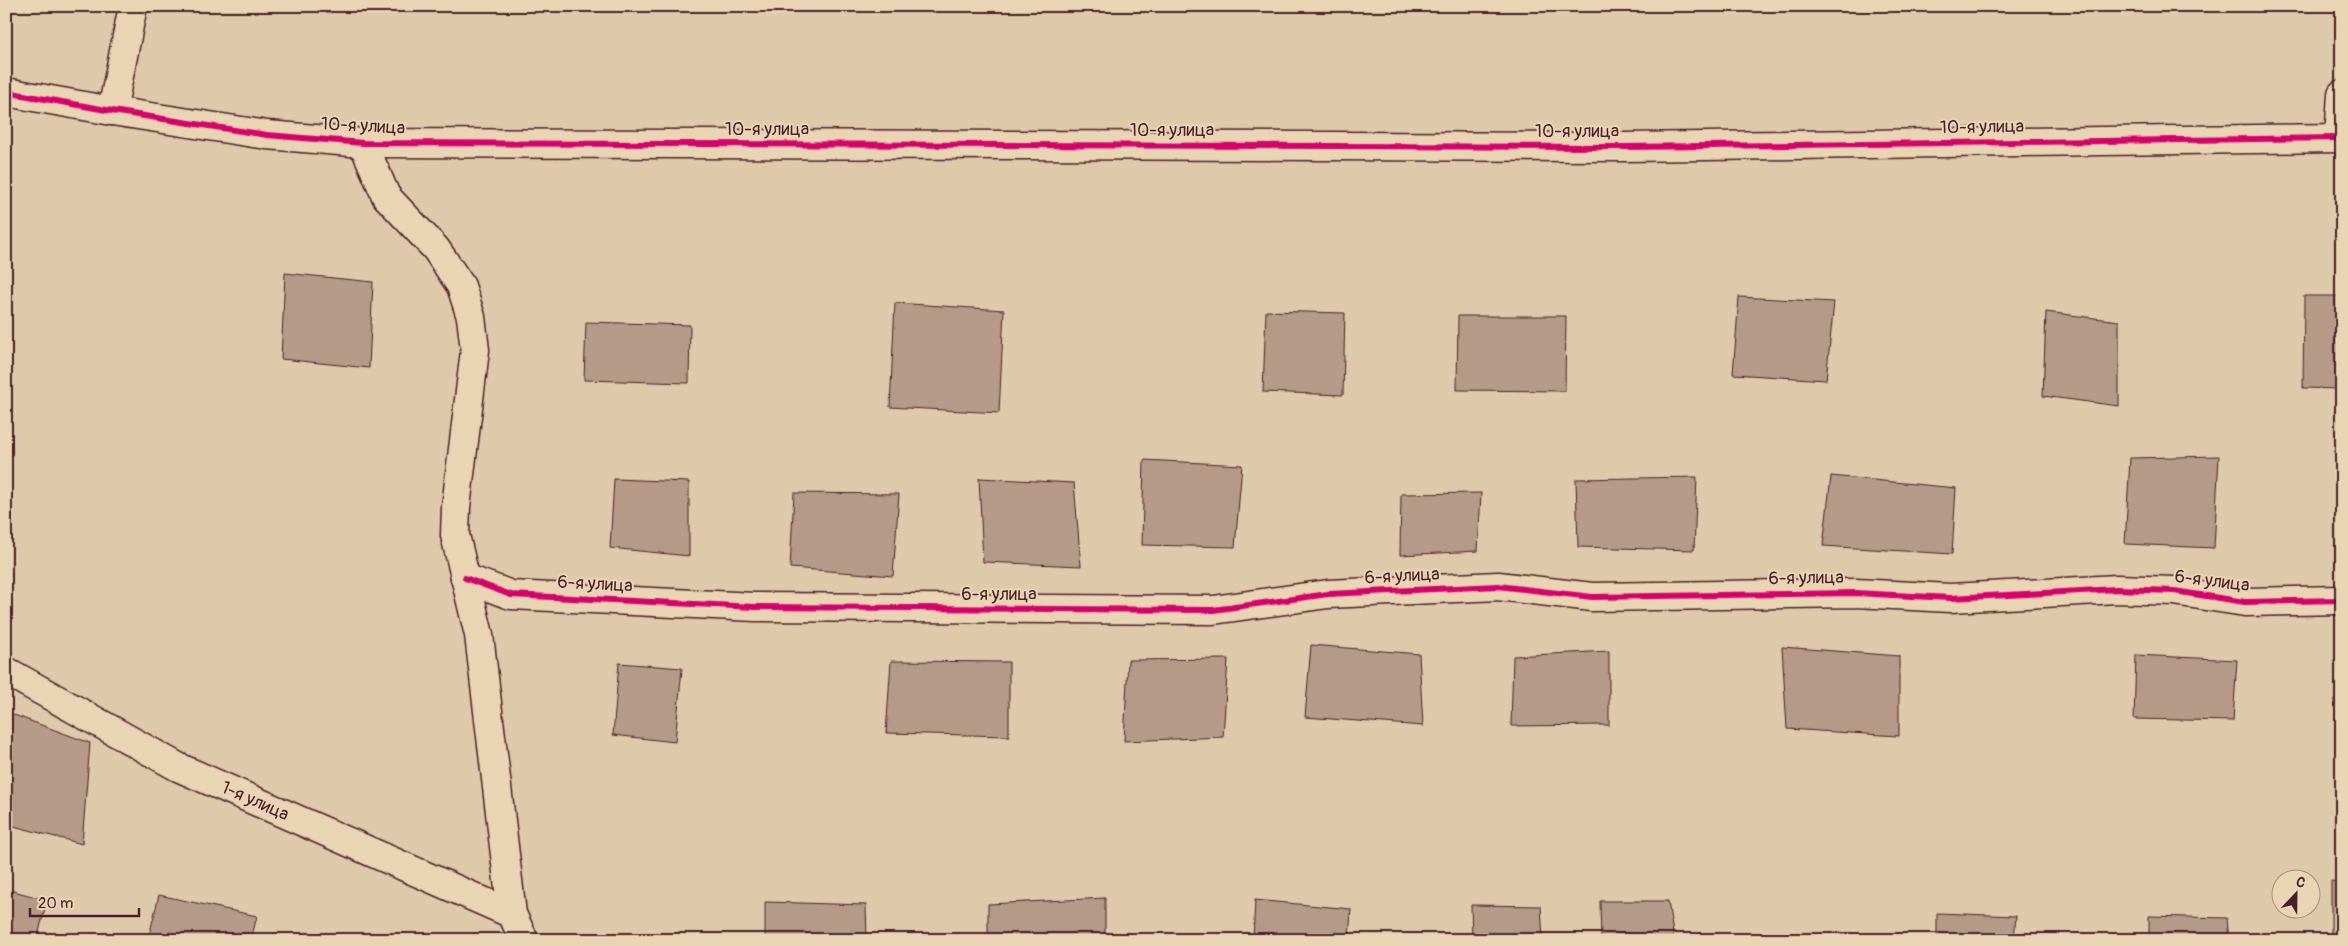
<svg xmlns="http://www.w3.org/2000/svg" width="2348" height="946" font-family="Pangolin,sans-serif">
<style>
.building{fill:#b59a87;stroke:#4a1f2b}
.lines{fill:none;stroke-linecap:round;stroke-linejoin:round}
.minor-casing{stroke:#4a1f2b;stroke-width:31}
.tertiary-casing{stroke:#4a1f2b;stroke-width:31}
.minor{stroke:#e9d4b3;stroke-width:28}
.tertiary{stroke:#e9d4b3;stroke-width:28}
.cycleway-casing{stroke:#e9d4b3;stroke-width:9}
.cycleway{stroke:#d6006c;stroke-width:6}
.labels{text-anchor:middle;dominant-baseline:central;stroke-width:4;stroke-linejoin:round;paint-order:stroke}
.street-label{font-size:18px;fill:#4a1f2b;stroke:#e9d4b3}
</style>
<rect width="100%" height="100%" fill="#dfc9ab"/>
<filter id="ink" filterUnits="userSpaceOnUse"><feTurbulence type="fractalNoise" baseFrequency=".02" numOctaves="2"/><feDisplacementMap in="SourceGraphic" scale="10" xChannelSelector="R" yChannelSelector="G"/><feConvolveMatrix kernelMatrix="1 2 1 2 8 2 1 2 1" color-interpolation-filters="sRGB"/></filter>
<g filter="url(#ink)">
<g class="building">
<polygon points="285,273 373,282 369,368 281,359"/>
<polygon points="2304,296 2342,296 2342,389 2303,388"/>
<polygon points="1739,297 1834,302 1826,380 1733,374"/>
<polygon points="895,303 1004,310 999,413 890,407"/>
<polygon points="1266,311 1345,313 1343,395 1263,392"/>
<polygon points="2046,312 2119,321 2119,406 2043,396"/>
<polygon points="1458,316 1566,316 1565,391 1457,390"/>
<polygon points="586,322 690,325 689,383 584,380"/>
<polygon points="2219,456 2214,548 2125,544 2130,458"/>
<polygon points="1144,460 1242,465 1235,547 1142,545"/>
<polygon points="1831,476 1956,488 1952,554 1823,546"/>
<polygon points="1697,477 1694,550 1578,547 1576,479"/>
<polygon points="979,478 1074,483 1081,566 983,562"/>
<polygon points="614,479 689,482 689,556 610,548"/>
<polygon points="794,493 899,494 893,576 790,568"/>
<polygon points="1481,493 1478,551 1400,555 1401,494"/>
<polygon points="1311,645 1419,654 1423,726 1305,717"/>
<polygon points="1782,647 1899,656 1899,736 1787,729"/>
<polygon points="1609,651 1609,725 1511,726 1513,656"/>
<polygon points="2136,655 2237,660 2233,721 2134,719"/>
<polygon points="1228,659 1223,737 1124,741 1128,660"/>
<polygon points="891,661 1009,662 1009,736 886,733"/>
<polygon points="619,663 682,668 675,742 613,735"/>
<polygon points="6,712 90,743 82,844 6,824"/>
<polygon points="2331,881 2342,882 2342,940 2331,940"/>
<polygon points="6,889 47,900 37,940 6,940"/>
<polygon points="159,895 257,916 251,940 148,940"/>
<polygon points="1105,898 1105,940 988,940 988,904"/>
<polygon points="1255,900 1351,909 1349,940 1253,940"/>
<polygon points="1600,901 1668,901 1674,940 1601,940"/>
<polygon points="765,902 866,905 867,940 765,940"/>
<polygon points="1471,905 1541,906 1543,940 1472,940"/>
<polygon points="1937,913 2016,916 2014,940 1937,940"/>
<polygon points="2149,916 2227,918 2229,940 2149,940"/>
</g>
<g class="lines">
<defs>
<g id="minor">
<polyline points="112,111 133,6"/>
<polyline points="2339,138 2342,94"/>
<polyline points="363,143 386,196 436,249 461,286 471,317 475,350 456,507 455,535 479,635 512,914 524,940"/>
<polyline points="465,578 511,595 755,607 1213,610 1328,594 1498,586 1592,597 1856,593 1950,598 2117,589 2174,591 2245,602 2342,600"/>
<polyline points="6,671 178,767 512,914"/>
</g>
<polyline id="tertiary" points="6,92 112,111 267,135 363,143 1624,147 2342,138"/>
</defs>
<use href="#minor" class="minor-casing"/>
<use href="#tertiary" class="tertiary-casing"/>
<use href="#minor" class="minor"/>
<use href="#tertiary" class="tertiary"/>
<defs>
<g id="cycleway">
<polyline points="6,92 112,111 267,135 363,143 1624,147 2342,138"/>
<polyline points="465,578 511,595 755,607 1213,610 1328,594 1498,586 1592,597 1856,593 1950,598 2117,589 2174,591 2245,602 2342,600"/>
</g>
</defs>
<use href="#cycleway" class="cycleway-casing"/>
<use href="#cycleway" class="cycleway"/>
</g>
</g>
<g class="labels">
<g class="street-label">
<text transform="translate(363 126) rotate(3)">10-я улица</text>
<text transform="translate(1982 127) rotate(-1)">10-я улица</text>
<text x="767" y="129">10-я улица</text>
<text x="1172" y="130">10-я улица</text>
<text x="1577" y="131">10-я улица</text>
<text transform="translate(1402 576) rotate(-3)">6-я улица</text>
<text transform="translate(1806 578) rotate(-1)">6-я улица</text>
<text transform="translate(2212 581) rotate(7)">6-я улица</text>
<text transform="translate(595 584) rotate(3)">6-я улица</text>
<text x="999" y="594">6-я улица</text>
<text transform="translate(255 801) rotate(24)">1-я улица</text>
</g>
</g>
<rect width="2348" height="946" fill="none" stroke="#e9d4b3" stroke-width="25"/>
<rect x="12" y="12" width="2323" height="921" fill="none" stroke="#4a1f2b" stroke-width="2" filter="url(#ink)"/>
<g transform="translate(2296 894) rotate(22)"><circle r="24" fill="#e9d4b3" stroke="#a98c7d"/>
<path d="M0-4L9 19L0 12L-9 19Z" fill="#4a1f2b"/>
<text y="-8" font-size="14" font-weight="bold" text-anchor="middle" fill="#4a1f2b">С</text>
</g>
<path d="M30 908v8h109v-8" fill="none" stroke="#4a1f2b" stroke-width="2.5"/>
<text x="38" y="908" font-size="15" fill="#4a1f2b" stroke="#e9d4b3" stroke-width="4" paint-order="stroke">20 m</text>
</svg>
